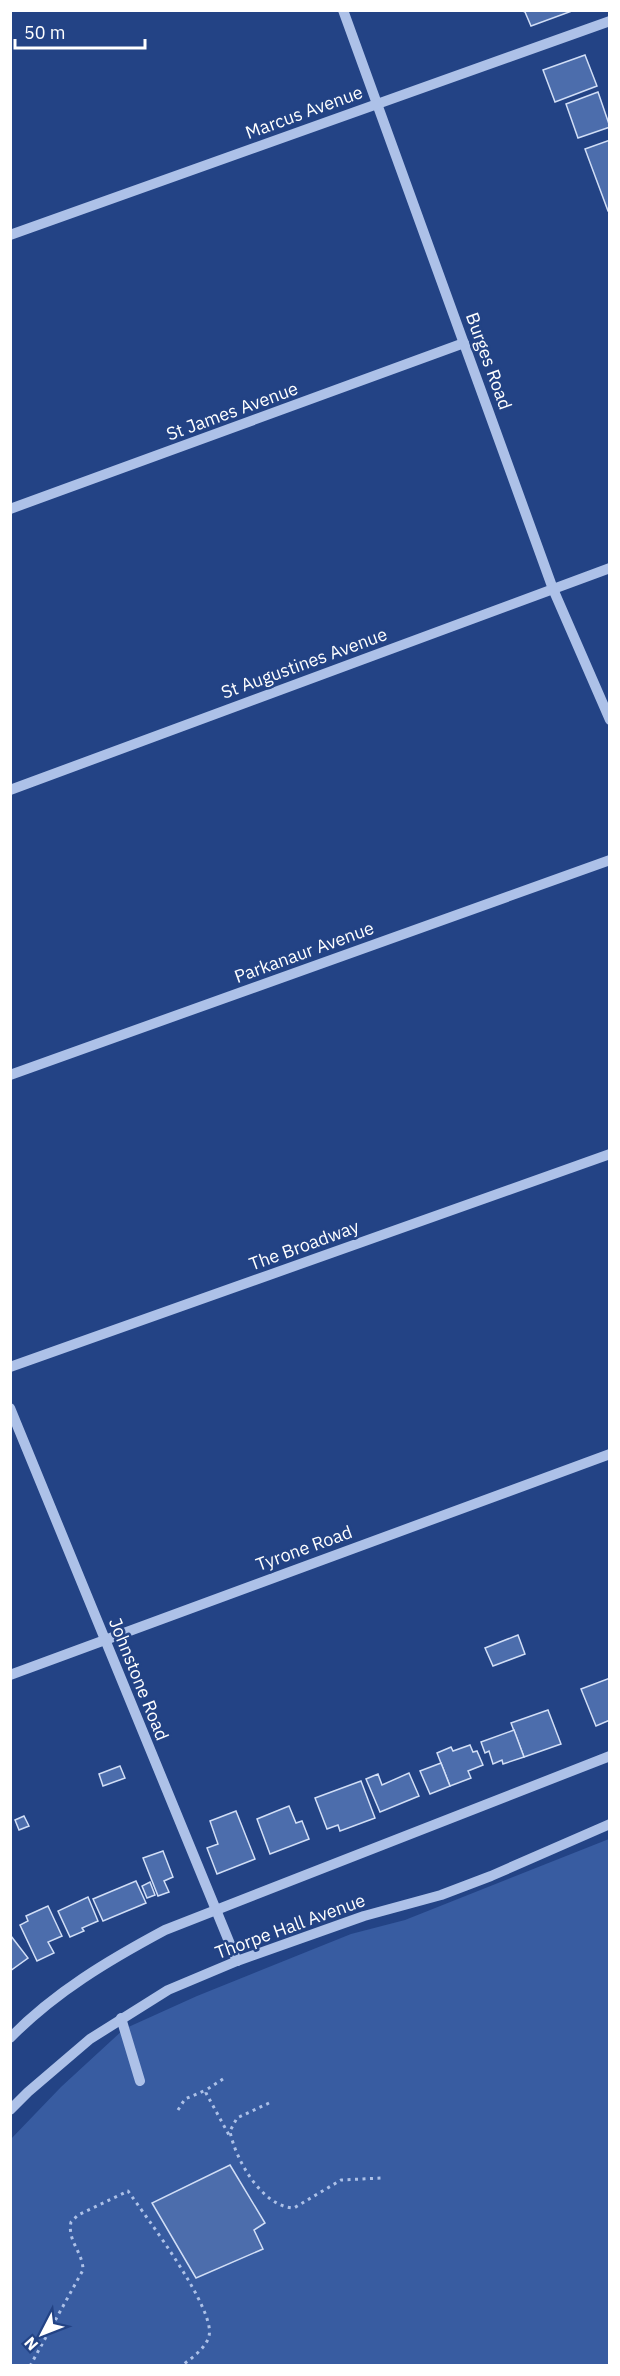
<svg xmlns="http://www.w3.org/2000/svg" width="620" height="2376" font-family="'IBM Plex Sans',sans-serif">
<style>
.green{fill:#385ca1}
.building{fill:#4c6dac;stroke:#d1def6;stroke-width:1.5}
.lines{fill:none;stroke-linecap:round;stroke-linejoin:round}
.path{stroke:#adc1e8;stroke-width:3;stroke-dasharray:3 4.5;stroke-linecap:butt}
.minor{stroke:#adc1e8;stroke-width:10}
.labels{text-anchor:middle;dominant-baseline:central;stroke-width:5;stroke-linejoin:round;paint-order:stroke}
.street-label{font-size:18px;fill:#fff;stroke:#234385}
</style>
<rect width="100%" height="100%" fill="#234385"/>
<polygon class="green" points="609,1839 609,2365 11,2365 10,2140 61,2087 124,2029 197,1996 351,1934 405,1920"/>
<g class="building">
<polygon points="521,10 572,10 572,11 531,26 525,12"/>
<polygon points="585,55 597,86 555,102 543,70"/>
<polygon points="598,92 610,127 578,138 566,104"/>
<polygon points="610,140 610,211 608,211 585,149"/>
<polygon points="518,1635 525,1654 493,1666 485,1648"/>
<polygon points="610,1678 610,1720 596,1726 581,1689"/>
<polygon points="548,1710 561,1744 524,1757 511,1723"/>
<polygon points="514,1730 524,1757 503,1764 502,1760 493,1764 489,1751 485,1753 481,1742"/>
<polygon points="470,1745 473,1752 477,1751 483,1765 468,1771 471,1778 450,1786 437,1753 451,1747 453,1751"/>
<polygon points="441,1763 450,1786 430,1794 420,1771"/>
<polygon points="120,1766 125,1778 103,1786 99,1774"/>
<polygon points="409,1773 419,1796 380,1812 366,1779 378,1774 382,1785"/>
<polygon points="361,1781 375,1818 340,1831 338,1825 327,1829 315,1798"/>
<polygon points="289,1806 296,1823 302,1821 309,1839 270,1854 257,1819"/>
<polygon points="236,1811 255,1859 217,1874 207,1848 218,1844 210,1821"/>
<polygon points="24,1816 29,1826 19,1830 15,1820"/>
<polygon points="163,1851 173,1877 164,1881 169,1892 158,1896 143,1858"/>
<polygon points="136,1881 146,1903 103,1921 93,1899"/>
<polygon points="150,1882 155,1895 147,1898 142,1886"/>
<polygon points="88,1897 98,1921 82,1928 84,1931 70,1937 58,1911"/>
<polygon points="48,1906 62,1936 48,1942 54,1953 37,1961 20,1925 28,1921 26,1916"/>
<polygon points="11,1936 28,1958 10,1971 10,1937"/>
<polygon points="230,2165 265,2223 254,2230 263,2249 196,2278 152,2203"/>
</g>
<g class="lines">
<g class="path">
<polyline points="223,2079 206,2090 206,2093 229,2135"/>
<path d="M269,2103l-32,15 -7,13c5,28 32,76 64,77l47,-28 42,-2"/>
<polyline points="178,2110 185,2099 206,2090"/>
<path d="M30,2366l53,-96c0,-18 -16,-29 -12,-48l7,-7 50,-24c18,26 88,118 81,145 -3,12 -18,23 -28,30"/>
</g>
<g class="minor">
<polyline points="343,10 553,589 610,720"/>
<polyline points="10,235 610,21"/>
<polyline points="10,509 464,343"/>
<polyline points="10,790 610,568"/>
<polyline points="10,1075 610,860"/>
<polyline points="10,1367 610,1154"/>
<polyline points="10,1408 237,1961"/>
<polyline points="10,1675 610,1454"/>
<polyline points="121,2018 140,2081"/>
<path d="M10,2038c45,-46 99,-78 155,-108l445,-174"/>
<polyline points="10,2110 28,2092 90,2039 168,1990 237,1961 364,1916 441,1895 491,1876 610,1824"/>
</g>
</g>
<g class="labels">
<g class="street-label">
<text transform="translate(304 112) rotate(-20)">Marcus Avenue</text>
<text transform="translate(489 361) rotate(70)">Burges Road</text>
<text transform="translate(232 411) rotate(-20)">St James Avenue</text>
<text transform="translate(304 663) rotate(-20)">St Augustines Avenue</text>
<text transform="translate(304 952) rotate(-20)">Parkanaur Avenue</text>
<text transform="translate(304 1245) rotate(-20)">The Broadway</text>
<text transform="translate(304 1548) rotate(-20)">Tyrone Road</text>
<text transform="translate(139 1679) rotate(68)">Johnstone Road</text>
<text transform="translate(290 1926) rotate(-20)">Thorpe Hall Avenue</text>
</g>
</g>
<rect width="620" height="2376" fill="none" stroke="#ffffff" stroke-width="24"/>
<g transform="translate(42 2334) rotate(228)" stroke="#234385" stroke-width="4.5" paint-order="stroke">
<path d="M0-4.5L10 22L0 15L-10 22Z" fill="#ffffff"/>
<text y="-9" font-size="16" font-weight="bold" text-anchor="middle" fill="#ffffff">N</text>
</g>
<path d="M15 39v9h130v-9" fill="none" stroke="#ffffff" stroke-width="3"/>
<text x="24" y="39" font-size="18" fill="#ffffff" stroke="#234385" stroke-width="4.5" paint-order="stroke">50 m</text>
</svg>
